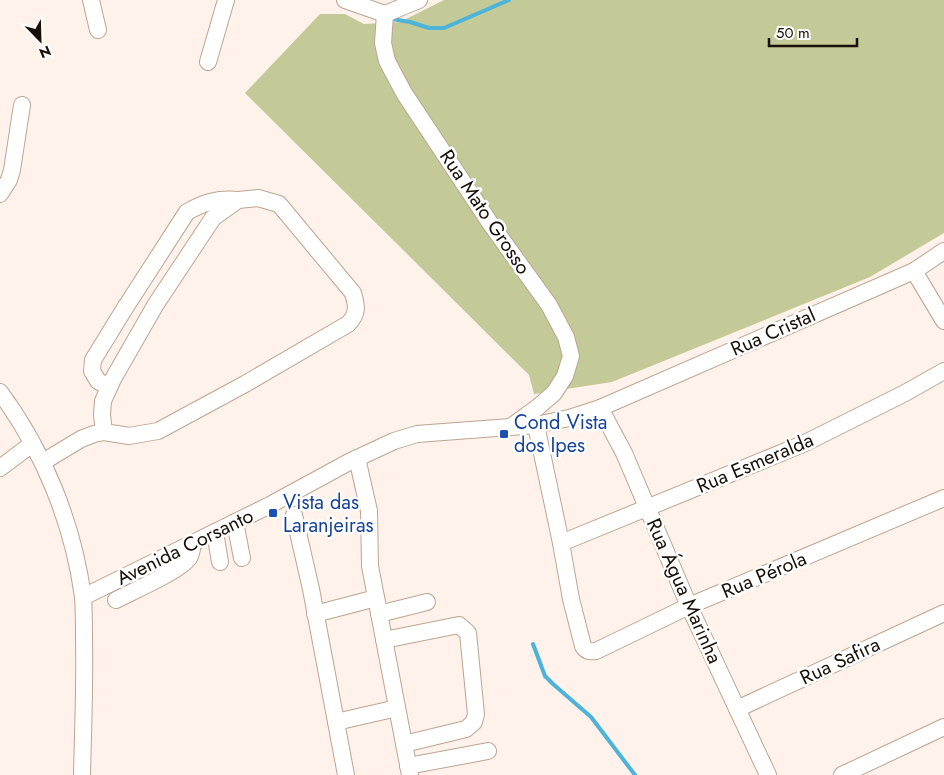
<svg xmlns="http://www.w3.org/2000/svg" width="944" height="775" font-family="Jost,sans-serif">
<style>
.green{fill:#c3c997}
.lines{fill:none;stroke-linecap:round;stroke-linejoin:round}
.stream{stroke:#4cb3db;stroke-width:4}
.minor-casing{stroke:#bda491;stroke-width:18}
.minor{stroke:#fff;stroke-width:16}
.transit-dot{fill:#1a4fb4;stroke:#fff;stroke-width:2}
.labels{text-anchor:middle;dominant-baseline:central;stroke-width:5;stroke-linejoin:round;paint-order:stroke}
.street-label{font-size:20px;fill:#180f08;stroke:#fff}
.transit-label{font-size:20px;fill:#164399;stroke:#fff;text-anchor:start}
</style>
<rect width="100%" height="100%" fill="#fef2ea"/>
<polygon class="green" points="444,0 944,0 944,233 870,277 612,382 534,394 529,375 245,93 320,14 345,14 364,24 400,22"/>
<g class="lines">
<g class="stream">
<polyline points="392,19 410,22 429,28 444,28 509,0"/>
<polyline points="533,644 545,676 553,684 591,717 635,775"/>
</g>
<defs>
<g id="minor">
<polyline points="91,0 98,30"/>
<polyline points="345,0 385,14"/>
<polyline points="385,14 383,43 387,61 404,93 490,223 549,305 566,337 571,356 565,376 554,393 538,407 512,426"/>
<polyline points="385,14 419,0"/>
<polyline points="208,62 226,0"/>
<polyline points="0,194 9,180 12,170 22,105"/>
<polyline points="914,271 944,321"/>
<path d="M109,387l-11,-6 -6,-10 1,-11 32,-52 62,-96c18,-10 31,-14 51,-12"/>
<path d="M0,392c44,60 73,131 83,205 1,13 1,28 1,42 1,45 -1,91 -2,136"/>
<polyline points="600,408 624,453 689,606 768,775"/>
<path d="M536,425l25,118 10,56 12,47c3,5 6,6 13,5l93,-45 255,-108"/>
<polyline points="357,458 369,511 370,566 410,775"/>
<path d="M43,462l38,-23 13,-5 10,-2 25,4 29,-5 87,-47 103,-60c10,-10 9,-18 5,-31l-74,-89 -21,-6 -20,2 -25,18 -57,86 -43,75 -10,22 -1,14 2,17"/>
<polyline points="0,468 32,444"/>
<polyline points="294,515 311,589 346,775"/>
<polyline points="235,522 242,558"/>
<polyline points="215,532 220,562"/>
<polyline points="561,543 803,444 905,393 944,371"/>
<polyline points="83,597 270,505 349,462 394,441 417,434 536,425 569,418 600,408 914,271 944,251"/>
<path d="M116,600c17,-9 64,-29 73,-42 3,-5 3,-10 4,-15"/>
<polyline points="315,614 376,598"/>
<polyline points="379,614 427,602"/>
<polyline points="384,640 459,625 468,633 476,714 474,722 466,729 404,744"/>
<polyline points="737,709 944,613"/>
<polyline points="336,722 397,708"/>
<polyline points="408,766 488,751"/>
<polyline points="842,775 944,727"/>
</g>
</defs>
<use href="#minor" class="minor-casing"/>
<use href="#minor" class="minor"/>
</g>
<g class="transit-dot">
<rect x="499" y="429" width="10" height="10" rx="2.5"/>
<rect x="268" y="508" width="10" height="10" rx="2.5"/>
</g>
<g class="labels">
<g class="street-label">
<text transform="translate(485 212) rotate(56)">Rua Mato Grosso</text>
<text transform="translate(773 332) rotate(-24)">Rua Cristal</text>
<text transform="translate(755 463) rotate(-23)">Rua Esmeralda</text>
<text transform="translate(185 547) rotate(-26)">Avenida Corsanto</text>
<text transform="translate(764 575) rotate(-23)">Rua Pérola</text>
<text transform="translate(684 591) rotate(66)">Rua Água Marinha</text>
<text transform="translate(840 661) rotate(-25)">Rua Safira</text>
</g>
<g class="transit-label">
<text x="514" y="422">Cond Vista<tspan x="514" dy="23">dos Ipes</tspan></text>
<text x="283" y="502">Vista das<tspan x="283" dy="23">Laranjeiras</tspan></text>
</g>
</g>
<g transform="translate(40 40) rotate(157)" stroke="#ffffff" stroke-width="4" paint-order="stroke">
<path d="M0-4L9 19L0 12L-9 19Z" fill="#180f08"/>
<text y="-8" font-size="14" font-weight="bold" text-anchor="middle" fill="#180f08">N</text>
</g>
<path d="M769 38v8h88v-8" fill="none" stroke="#180f08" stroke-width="2.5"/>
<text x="776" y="38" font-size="15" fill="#180f08" stroke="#ffffff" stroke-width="4" paint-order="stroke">50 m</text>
</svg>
